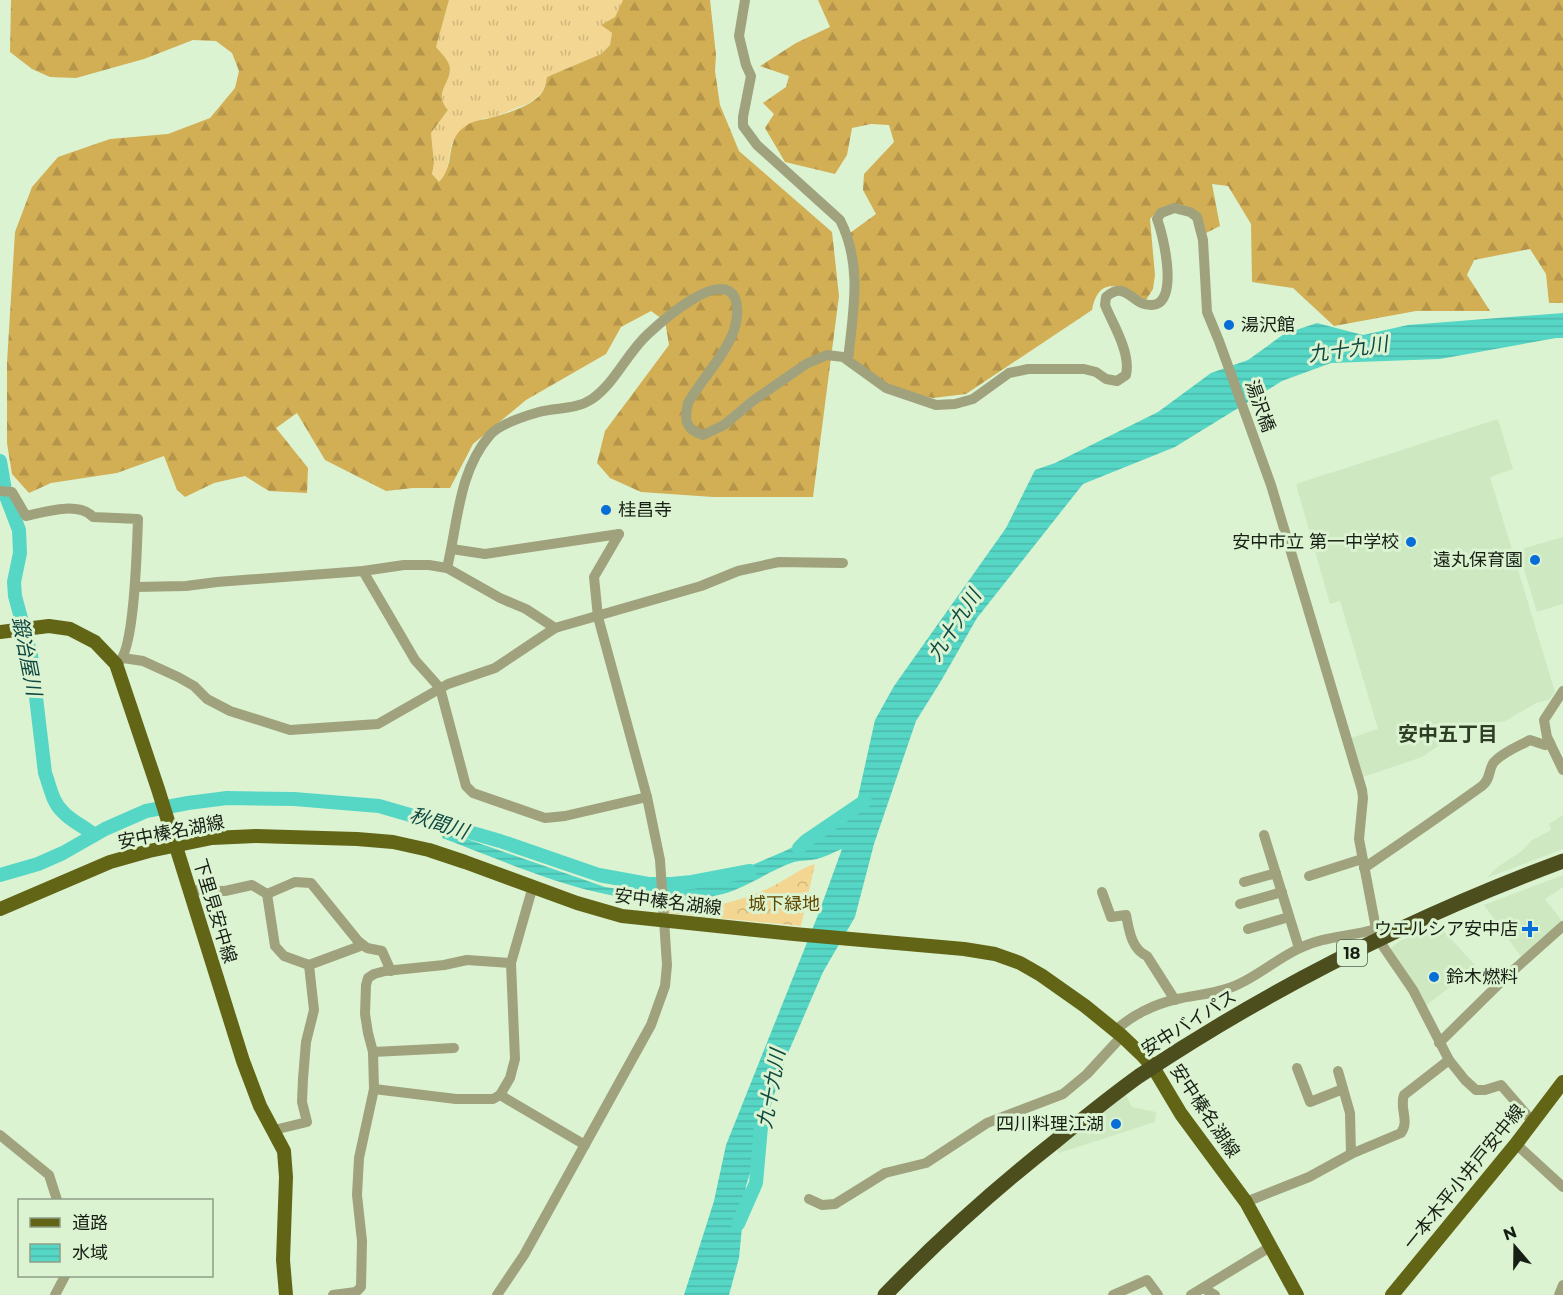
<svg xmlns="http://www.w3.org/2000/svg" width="1563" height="1295" font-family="Montserrat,'Noto Sans JP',sans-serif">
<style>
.built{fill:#cee8c1}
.grass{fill:url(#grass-tufts)}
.forest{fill:url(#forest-firs)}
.park{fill:url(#park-crowns)}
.water{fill:url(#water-rules)}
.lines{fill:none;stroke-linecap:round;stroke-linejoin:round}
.river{stroke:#56d7c6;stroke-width:14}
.minor{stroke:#9fa27d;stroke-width:10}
.major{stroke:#636516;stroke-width:14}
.highway{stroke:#4c4e1d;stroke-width:15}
.poi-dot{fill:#066ed6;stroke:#dcf3d2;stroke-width:2}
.labels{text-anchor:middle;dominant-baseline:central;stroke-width:6;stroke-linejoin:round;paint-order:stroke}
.shield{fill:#dcf3d2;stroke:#525f4d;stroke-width:1.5}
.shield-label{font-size:16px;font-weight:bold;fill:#171f14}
.poi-label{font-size:18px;fill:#171f14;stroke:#dcf3d2;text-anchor:end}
.street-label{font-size:18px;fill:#171f14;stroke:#dcf3d2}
.park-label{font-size:18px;fill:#614900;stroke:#dcf3d2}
.water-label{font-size:20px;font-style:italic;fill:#0f4942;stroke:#dcf3d2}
.neighbourhood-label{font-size:20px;font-weight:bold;fill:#2d3e24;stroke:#dcf3d2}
</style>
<defs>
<pattern id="grass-tufts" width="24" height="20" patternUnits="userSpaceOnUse" patternTransform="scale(1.5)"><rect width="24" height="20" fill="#f3d691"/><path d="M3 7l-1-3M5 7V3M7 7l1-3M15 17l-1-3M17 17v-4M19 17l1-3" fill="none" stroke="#d0b77c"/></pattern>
<pattern id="forest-firs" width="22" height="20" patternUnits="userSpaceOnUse" patternTransform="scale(1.5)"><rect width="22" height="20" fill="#d2ae55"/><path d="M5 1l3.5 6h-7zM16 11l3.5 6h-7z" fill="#b49549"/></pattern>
<pattern id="park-crowns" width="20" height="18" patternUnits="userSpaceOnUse" patternTransform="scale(1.5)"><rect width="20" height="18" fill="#f3d691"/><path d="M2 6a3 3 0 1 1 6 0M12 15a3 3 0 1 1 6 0" fill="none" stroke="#d0b77c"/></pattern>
<pattern id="water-rules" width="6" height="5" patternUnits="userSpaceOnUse" patternTransform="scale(1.5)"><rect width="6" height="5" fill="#56d7c6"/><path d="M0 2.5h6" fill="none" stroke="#4ab8a9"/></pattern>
</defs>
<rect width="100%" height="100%" fill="#dcf3d2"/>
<g class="built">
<polygon points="1498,419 1513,469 1490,477 1555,692 1549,700 1538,702 1505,721 1466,727 1422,757 1360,778 1348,739 1378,729 1340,601 1330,604 1296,484"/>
<polygon points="1563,537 1563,604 1537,612 1518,550"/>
<polygon points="1563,815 1563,849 1486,878 1499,866 1522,851 1532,840 1551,830 1549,824"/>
<polygon points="1563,875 1563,887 1545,899 1563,922 1522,958 1484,905"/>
<polygon points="1438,925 1476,966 1423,1008 1388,950 1400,941"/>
<polygon points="1126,1095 1132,1107 1156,1112 1155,1122 1059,1153 1055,1147"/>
</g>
<path class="grass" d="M449,0h174l-8,17 -14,8 11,8 -2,12 -9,9 -54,23 -4,14 -7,7 -9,6 -35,14h-8l-32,24 -6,32 -7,8 -7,-8 2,-11 -3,-30 17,-23c-15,-18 2,-24 2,-42 -1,-8 -9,-15 -14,-21z"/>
<g class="forest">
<path d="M11,0h438l-13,47c5,6 13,13 14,21 0,18 -17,24 -2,42l-17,23 3,30 -2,11 7,8c18,-18 4,-42 28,-57 8,-5 17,-5 27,-8 14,-4 41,-12 49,-26 2,-3 3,-10 4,-14l54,-23 9,-9 2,-12 -11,-8 14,-8 8,-17h87l6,55 -1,16 5,34 19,46 93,81 7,64 -26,201h-100l-72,-5 -31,-14 -13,-15 8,-32 64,-86 -4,-24 -14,-10 -30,16 -15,27 -80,46 -53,44 -23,44h-37l-27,3 -61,-31 -28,-47 -21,15 32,40 -1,25 -38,-2 -24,-15 -31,7 -29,14 -8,-7 -13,-34 -47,17 -66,10 -22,10 -17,-19 -5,-31v-80l8,-131 17,-45 26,-30 52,-18 58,-5 42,-16 25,-30 4,-17 -7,-18 -16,-12 -23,-1 -49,19 -68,19 -26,-1 -18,-8 -22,-17z"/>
<path d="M818,0h745v303h-14l-3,-29 -16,-25 -56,11 -7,15 23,36h-74l-82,15 -41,-38 -41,-6 -1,-58 -23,-38 -16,-2 8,42 -16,8 -9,-24c-21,-10 -30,-8 -45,9l5,56 -2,14 -7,11c-23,-13 -47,-27 -54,10l-126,84 -33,4 -30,-6 -30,-12 -18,-18 -5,-12v-117l26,-19 -13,-24 1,-16 30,-32 -5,-17 -18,-1 -19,4 -5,27 -12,19 -50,-12 -20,-34 9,-14 -11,-11 23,-16 3,-11 -29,-10 36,-23 34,-16z"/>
</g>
<path class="park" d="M815,864l-14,62 -133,-13 -1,-4 5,2c36,-2 73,-10 105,-27 13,-7 24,-16 38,-20z"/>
<path class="water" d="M1563,313v25h-7l-116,21 -109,4 -49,18 -107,66 -92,37 -106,134 -36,63 -25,40 -42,123 -19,73 -32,55 -38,88 -39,126 -7,72 -10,37h-45l30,-94 12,-56 92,-230 24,-66c-8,3 -17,8 -25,10 -8,2 -16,1 -23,3 -24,8 -46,25 -71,32 -97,25 -192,-23 -281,-56l2,-7 161,56 45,7 58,-10 77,-33 69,-36 21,-95 19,-34 112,-158 29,-58 20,-7 103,-51 53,-39 37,-13 36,-26 33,-11 46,12 45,-10z"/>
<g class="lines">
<g class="river">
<path d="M0,461l6,35 13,34 1,23 -6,29 1,14 16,59 14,118c5,13 7,29 18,39 9,10 21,14 31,23"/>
<polyline points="799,848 806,841 865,801"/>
<polyline points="0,875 38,864 63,853 105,829 146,811 188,803 227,798 294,799 379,806 500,841 599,875 648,884 671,884 692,882 750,871"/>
<polyline points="738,1224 756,1183 761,1127"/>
</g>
<g class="minor">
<path d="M745,0l-6,36 7,29 5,11 -8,41v9l14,19 83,75c23,45 13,92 8,140"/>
<path d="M0,491l12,1 14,24c18,-4 53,-15 67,1l45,2c-1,25 -3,128 -19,143"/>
<polyline points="452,549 485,554 619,534"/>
<path d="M447,568c11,-45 11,-96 43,-133 10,-11 35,-19 49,-23 18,-5 37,-2 53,-13 24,-17 35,-46 56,-65 14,-13 73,-66 87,-36 4,10 2,22 -1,32 -8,24 -33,50 -46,73 -4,17 -3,26 15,32l21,-10 30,-25 52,-36 21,-9 16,2 43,31 50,17 19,-1 18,-5 36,-26 19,-4h56l12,3 10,7 11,2 9,-6c5,-23 -13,-50 -21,-70l1,-8c21,-18 25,9 46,8 28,-1 11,-71 5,-86l4,-6 13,-5 16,4 7,5 6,23 4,72 12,29 52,144 91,305 1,8 -4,41 19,100 35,51 36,70 16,20 11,10h9l16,-5 32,37"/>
<polyline points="363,571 415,660 440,688 466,786 473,793 545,818 565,816 647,797"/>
<polyline points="135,587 186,586 217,582 363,571 404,565 429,565 447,568 500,598 526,609 555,628"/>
<polyline points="123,658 143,661 178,677 194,686 207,699 230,711 290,730 378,724 448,684 495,668 555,628 701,586 738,571 779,562 843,563"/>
<polyline points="1563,691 1544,720 1547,737 1563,770"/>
<polyline points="1264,835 1299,948"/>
<path d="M1364,868c40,-27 79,-54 118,-82 9,-7 6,-16 12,-24 9,-10 25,-16 36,-22l15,5 5,-2"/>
<polyline points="1309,876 1362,859"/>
<polyline points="1244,882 1276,873"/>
<polyline points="189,890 225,891 252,885 267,894 275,946 284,956 309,965 314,1010 306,1042 303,1079 302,1102 307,1122 274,1130"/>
<path d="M1102,892l9,25 15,-2c3,14 5,34 21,41l28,44"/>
<polyline points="267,894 295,882 311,883 358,941 367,948 382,951 391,971"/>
<polyline points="1240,904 1282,892"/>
<polyline points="1248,929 1289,917"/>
<polyline points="309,965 363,945"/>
<path d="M1116,1030c16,-15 39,-26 61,-31 18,-4 37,-5 55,-12 24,-9 44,-28 68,-39 24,-12 50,-11 76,-19"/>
<polyline points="1439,1043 1507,976 1563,926"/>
<polyline points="373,1052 454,1048"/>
<polyline points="1297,1068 1310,1102 1343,1089"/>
<polyline points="1338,1071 1350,1113 1351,1154"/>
<polyline points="374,1089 456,1099 493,1099 500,1095 510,1078 515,1059 511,963 533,886"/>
<polyline points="500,1095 585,1145"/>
<polyline points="0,1135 49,1175 57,1200"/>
<polyline points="1516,1144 1563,1187"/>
<polyline points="809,1199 822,1205 835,1204 885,1173 926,1163 987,1123 1063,1094 1087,1074 1122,1036"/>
<path d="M1246,1202l63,-25 42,-23 50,-21c9,-12 -2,-25 3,-38l45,-35"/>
<polyline points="1203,1288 1215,1295"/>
<polyline points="55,1295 65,1276"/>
<polyline points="333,1295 356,1292 361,1287 362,1241 357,1195 359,1158 374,1089 373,1052 368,1033 365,1014 366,985 368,978 374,974 385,971 444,965 467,960 511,963"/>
<polyline points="497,1295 524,1255 651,1025 665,986 667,965 660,860 647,797 598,617 594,577 619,534"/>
<polyline points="1113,1295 1147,1280 1158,1295"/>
<polyline points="1191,1295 1270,1247"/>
<polyline points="1559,1295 1563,1285"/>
</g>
<g class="major">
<polyline points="0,632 49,626 70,629 95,642 116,664 158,789 243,1061 260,1106 284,1151 286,1177 283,1260 286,1295"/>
<polyline points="0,909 110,862 149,851 212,838 256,836 357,839 393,842 429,850 465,862 577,903 622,916 794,934 964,949 995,954 1020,963 1041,975 1085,1006 1122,1036 1143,1056 1153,1067 1181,1114 1246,1202 1297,1295"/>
<polyline points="1392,1295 1516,1144 1563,1082"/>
</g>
<path class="highway" d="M885,1295c54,-56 111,-107 172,-155 27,-22 54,-44 82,-64 132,-88 276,-160 424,-215"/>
</g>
<g class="poi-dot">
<circle cx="1229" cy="325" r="6"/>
<circle cx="606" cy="510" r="6"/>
<circle cx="1411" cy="542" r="6"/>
<circle cx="1535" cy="560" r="6"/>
<path d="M1527 920h6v6h6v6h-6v6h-6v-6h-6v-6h6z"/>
<circle cx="1434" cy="977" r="6"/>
<circle cx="1116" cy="1124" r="6"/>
</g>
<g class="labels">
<rect class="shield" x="1337" y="940" width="30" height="26" rx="4.5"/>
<g class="shield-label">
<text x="1352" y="953">18</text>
</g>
<g class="poi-label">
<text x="1241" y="325" text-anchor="start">湯沢館</text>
<text x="618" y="510" text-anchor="start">桂昌寺</text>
<text x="1399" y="542">安中市立 第一中学校</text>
<text x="1523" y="560">遠丸保育園</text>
<text x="1518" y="929">ウエルシア安中店</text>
<text x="1446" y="977" text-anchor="start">鈴木燃料</text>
<text x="1104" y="1124">四川料理江湖</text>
</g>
<g class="street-label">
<text transform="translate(1260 406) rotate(70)">湯沢橋</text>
<text transform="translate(171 832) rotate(-11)">安中榛名湖線</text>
<text transform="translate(668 902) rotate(7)">安中榛名湖線</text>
<text transform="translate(215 911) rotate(73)">下里見安中線</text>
<text transform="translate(1189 1023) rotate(-32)">安中バイパス</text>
<text transform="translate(1205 1111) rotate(56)">安中榛名湖線</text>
<text transform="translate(1464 1177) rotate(-51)">一本木平小井戸安中線</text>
</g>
<g class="park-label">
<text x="784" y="904">城下緑地</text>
</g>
<g class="water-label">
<text transform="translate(1348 349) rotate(-8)">九十九川</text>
<text transform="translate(954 625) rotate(-57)">九十九川</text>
<text transform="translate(27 656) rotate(79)">鍛冶屋川</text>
<text transform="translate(439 823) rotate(18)">秋間川</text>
<text transform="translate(771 1089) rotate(-80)">九十九川</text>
</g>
<g class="neighbourhood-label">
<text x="1448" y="734">安中五丁目</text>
</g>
</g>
<rect x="18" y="1199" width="195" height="78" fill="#dcf3d2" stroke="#8d9e86" stroke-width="1.5"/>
<rect x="30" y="1218" width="30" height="9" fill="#636516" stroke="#8d9e86" stroke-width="1.5"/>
<text x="72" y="1229" font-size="18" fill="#171f14">道路</text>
<rect x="30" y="1244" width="30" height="18" fill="url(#water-rules)" stroke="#8d9e86" stroke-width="1.5"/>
<text x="72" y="1259" font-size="18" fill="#171f14">水域</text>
<g transform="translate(1515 1247) rotate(340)" stroke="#dcf3d2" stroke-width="4.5" paint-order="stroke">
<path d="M0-4.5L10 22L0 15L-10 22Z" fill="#171f14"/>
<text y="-9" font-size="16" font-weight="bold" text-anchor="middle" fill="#171f14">N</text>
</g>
</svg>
